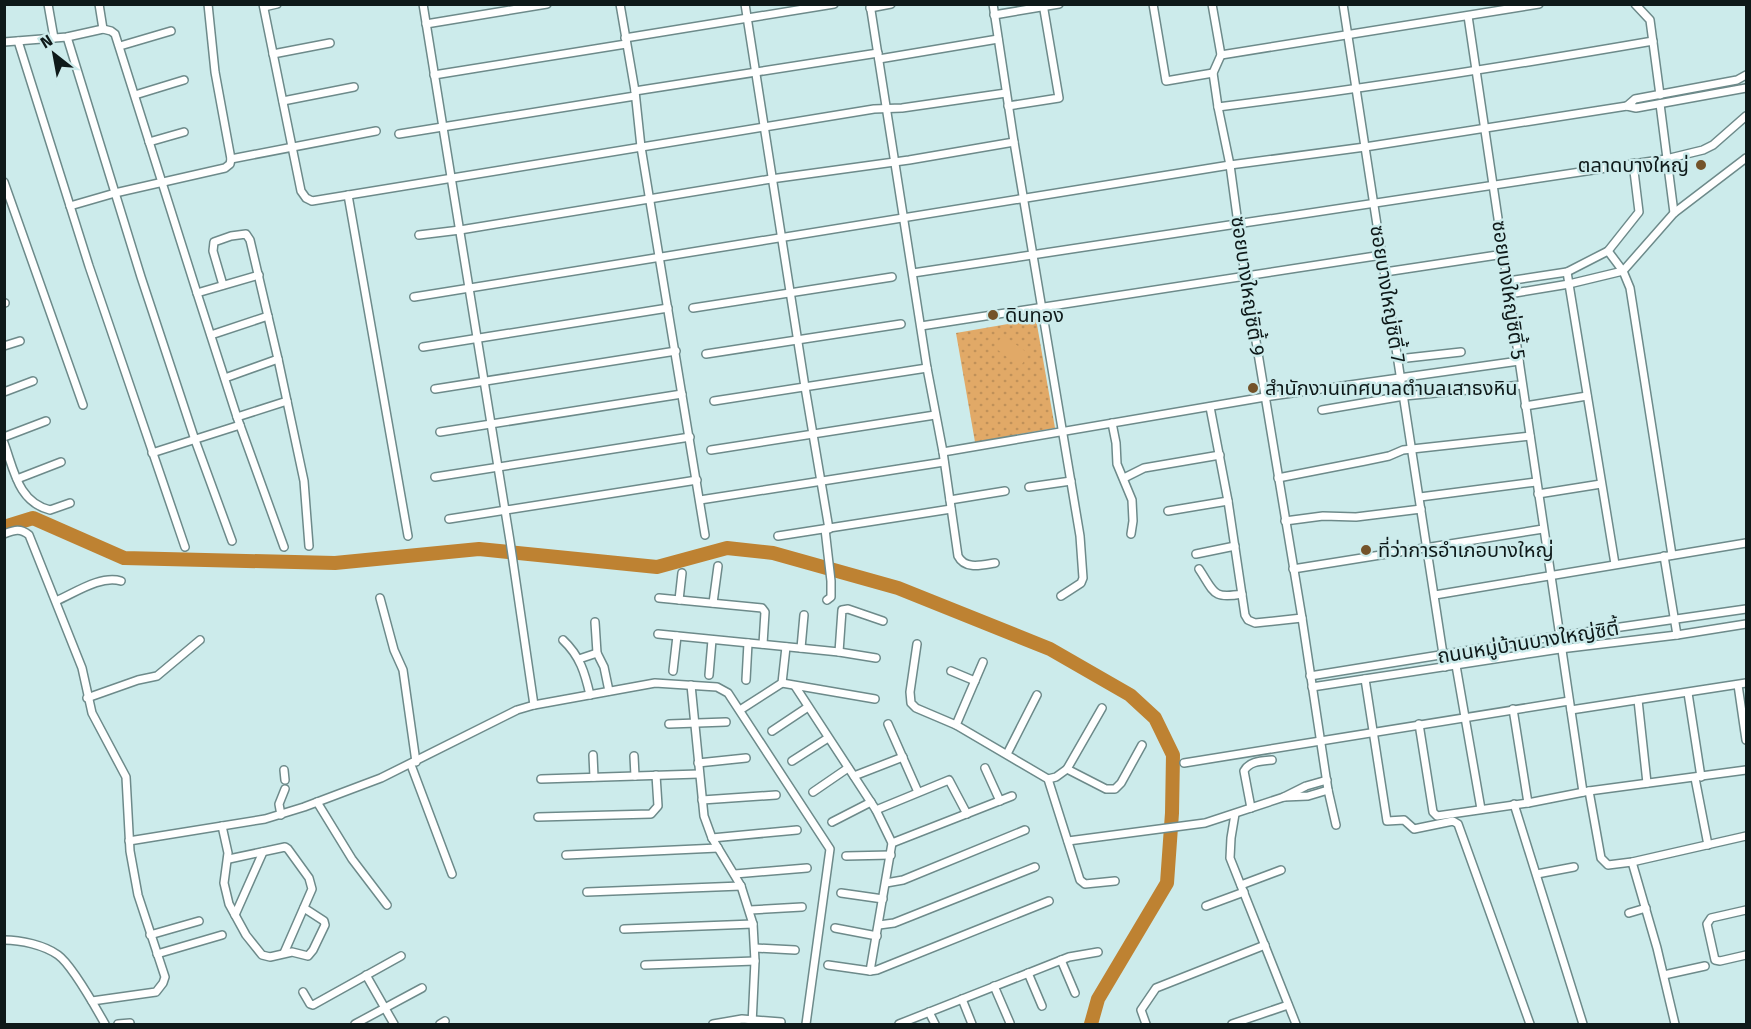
<svg xmlns="http://www.w3.org/2000/svg" width="1751" height="1029" font-family="'Fira Sans','Noto Sans Thai',sans-serif">
<style>
.park{fill:url(#park-dots)}
.garden{fill:#e1a967}
.lines{fill:none;stroke-linecap:round;stroke-linejoin:round}
.river{stroke:#be8232;stroke-width:14}
.minor-casing{stroke:#6d8a8a;stroke-width:10}
.minor{stroke:#fff;stroke-width:7}
.poi-dot{fill:#74532a;stroke:#ccebeb;stroke-width:2}
.labels{text-anchor:middle;dominant-baseline:central;stroke-width:5;stroke-linejoin:round;paint-order:stroke}
.poi-label{font-size:20px;fill:#0e1919;stroke:#ccebeb;text-anchor:start}
.street-label{font-size:20px;fill:#0e1919;stroke:#ccebeb}
</style>
<defs>
<pattern id="park-dots" width="8" height="8" patternUnits="userSpaceOnUse" patternTransform="scale(1.5)"><rect width="8" height="8" fill="#e1a967"/><path d="M2 2h.1M6 6h.1" fill="none" stroke="#c09159" stroke-width="1.8" stroke-linecap="round"/></pattern>
</defs>
<rect width="100%" height="100%" fill="#ccebeb"/>
<polygon class="park" points="1036,319 1055,428 975,442 956,333"/>
<polygon class="garden" points="1003,335 1029,354 1020,367 994,347"/>
<g class="lines">
<polyline class="river" points="4,527 33,518 124,558 335,563 479,549 657,567 727,548 773,553 898,588 1050,649 1130,695 1155,718 1173,755 1172,813 1167,883 1098,999 1091,1024"/>
<defs>
<g id="minor">
<polyline points="48,4 54,38"/>
<polyline points="99,4 103,29"/>
<polyline points="263,4 301,191 306,198 312,201 874,109 902,108 1006,93"/>
<polyline points="423,4 510,541 534,705"/>
<polyline points="620,4 635,91 641,147 705,535"/>
<polyline points="745,4 805,387 829,529"/>
<path d="M870,4l57,364 16,84 15,104c7,14 24,9 37,7"/>
<polyline points="993,4 1014,142 1080,536 1083,578 1081,583 1061,596"/>
<polyline points="1153,4 1166,81 1213,73"/>
<polyline points="1212,4 1221,55 1213,73 1218,107 1230,165 1245,275 1302,618 1328,790 1336,825"/>
<polyline points="1343,4 1445,667"/>
<polyline points="1635,4 1650,20 1660,95"/>
<polyline points="264,7 277,4"/>
<polyline points="870,8 891,4"/>
<polyline points="994,15 1059,4"/>
<polyline points="1468,16 1583,792"/>
<polyline points="426,24 547,4"/>
<polyline points="67,37 141,277 195,440 232,541"/>
<polyline points="625,38 834,4"/>
<polyline points="18,41 89,266 185,547"/>
<polyline points="4,42 67,37 103,29 111,31 115,34 197,293 237,417 284,547"/>
<polyline points="120,46 171,31"/>
<polyline points="273,54 330,43"/>
<polyline points="1221,55 1539,4"/>
<polyline points="879,59 998,39"/>
<polyline points="434,75 626,44"/>
<polyline points="635,91 878,53"/>
<polyline points="135,95 184,80"/>
<polyline points="283,101 354,87"/>
<polyline points="1660,104 1674,213"/>
<polyline points="1008,106 1059,98 1043,4"/>
<polyline points="1627,106 1635,99 1737,80 1746,75"/>
<path d="M1218,107c145,-18 290,-41 435,-66"/>
<polyline points="399,134 635,96"/>
<polyline points="149,142 184,132"/>
<polyline points="231,159 376,131"/>
<polyline points="4,182 83,405"/>
<polyline points="348,195 408,536"/>
<polyline points="70,206 115,193 225,168 230,164 231,159 215,72 208,4"/>
<polyline points="419,235 460,230 771,179 909,160 1014,142"/>
<polyline points="1608,251 1623,271 1630,288 1672,555"/>
<polyline points="1385,272 1504,254"/>
<polyline points="1567,272 1615,564"/>
<polyline points="913,273 1666,159 1703,150 1713,145 1746,116"/>
<polyline points="1508,281 1567,272 1608,251 1639,212 1633,163"/>
<polyline points="223,285 213,251 214,242 231,236 246,234 250,240 278,359 304,481 309,546"/>
<polyline points="197,293 259,275"/>
<polyline points="1509,294 1569,284 1623,271 1674,213 1746,158"/>
<polyline points="414,297 1230,165 1365,147 1627,106 1636,108 1746,88"/>
<polyline points="4,303 5,303"/>
<polyline points="693,308 892,277"/>
<polyline points="921,326 1382,255"/>
<polyline points="211,335 268,316"/>
<polyline points="4,346 20,341"/>
<polyline points="423,347 668,308"/>
<polyline points="706,354 901,324"/>
<polyline points="1398,359 1461,352"/>
<polyline points="225,378 278,359"/>
<polyline points="435,389 676,351"/>
<polyline points="4,392 33,381"/>
<polyline points="714,401 927,368"/>
<polyline points="1525,406 1587,396"/>
<polyline points="1210,407 1228,501 1245,615 1248,620 1255,623 1302,618"/>
<polyline points="1322,410 1404,396 1522,385"/>
<polyline points="237,417 287,401"/>
<polyline points="1112,423 1116,443 1117,464 1132,500 1133,521 1131,534"/>
<polyline points="440,432 682,394"/>
<polyline points="4,437 46,421"/>
<path d="M4,443c10,27 14,59 46,67l20,-7"/>
<polyline points="711,450 935,415"/>
<polyline points="943,452 1265,397 1519,361"/>
<polyline points="152,453 240,425"/>
<polyline points="435,477 690,437"/>
<polyline points="1124,478 1144,468 1220,455"/>
<polyline points="1278,478 1365,461 1389,456 1403,450 1530,436"/>
<polyline points="17,479 61,462"/>
<polyline points="1029,487 1071,481"/>
<polyline points="1538,494 1601,484"/>
<polyline points="1420,497 1536,482"/>
<polyline points="700,500 944,462"/>
<polyline points="950,500 1005,491"/>
<polyline points="1168,511 1228,501"/>
<polyline points="449,519 697,480"/>
<polyline points="1285,521 1323,516 1356,517 1421,509"/>
<polyline points="825,529 831,581 831,597 827,600"/>
<path d="M4,534c11,-4 16,-6 25,1l53,133 10,45 34,64 4,74 8,44 27,82 -2,6 -7,9 -64,9"/>
<polyline points="778,536 951,509"/>
<polyline points="1196,554 1235,546"/>
<polyline points="1664,556 1677,635"/>
<path d="M1199,569c16,24 13,30 43,25"/>
<polyline points="1293,569 1543,529"/>
<polyline points="1435,595 1746,543"/>
<polyline points="380,598 394,650 403,670 416,762"/>
<polyline points="659,598 762,608 765,612 763,644"/>
<polyline points="679,600 682,573"/>
<path d="M56,601c19,-8 44,-26 65,-20"/>
<polyline points="713,603 718,566"/>
<polyline points="595,622 597,653 604,667 609,691"/>
<polyline points="658,634 839,652 876,658"/>
<path d="M563,640c17,16 22,33 27,55"/>
<polyline points="917,644 910,692 911,703 916,708 956,725 1048,779 1080,880 1085,884 1115,881"/>
<polyline points="801,648 804,615"/>
<polyline points="839,652 842,610 848,609 883,621"/>
<polyline points="1454,654 1481,809"/>
<polyline points="579,659 597,653"/>
<polyline points="673,671 677,636"/>
<polyline points="951,671 975,681"/>
<polyline points="709,675 712,640"/>
<polyline points="1310,676 1558,636 1746,609"/>
<polyline points="1365,679 1387,821 1404,820 1414,829 1453,821 1458,824 1530,1024"/>
<polyline points="746,680 748,643"/>
<polyline points="782,683 875,699"/>
<polyline points="691,685 704,816 712,838 741,886 753,924 755,961 752,1024"/>
<polyline points="1738,685 1746,740"/>
<polyline points="795,686 876,810 892,843 870,971"/>
<polyline points="1312,687 1560,649 1677,635 1746,624"/>
<polyline points="1688,693 1701,777"/>
<polyline points="87,698 138,680 157,676 200,640"/>
<polyline points="1638,700 1647,783"/>
<polyline points="1513,709 1528,803"/>
<polyline points="740,710 782,683 786,647"/>
<polyline points="1571,710 1746,683"/>
<polyline points="669,724 726,722"/>
<polyline points="888,724 918,792"/>
<polyline points="1419,724 1433,812 1437,816 1528,803 1589,791 1746,770"/>
<polyline points="956,725 983,662"/>
<polyline points="772,731 808,707"/>
<polyline points="1007,754 1037,695"/>
<polyline points="593,755 594,777"/>
<polyline points="634,756 635,776"/>
<polyline points="792,761 828,738"/>
<polyline points="698,763 746,758"/>
<polyline points="1184,763 1569,701"/>
<polyline points="411,765 452,874"/>
<polyline points="985,768 1000,801"/>
<polyline points="1067,769 1106,789 1115,789 1121,783 1142,745"/>
<polyline points="284,770 285,780"/>
<polyline points="854,776 903,757"/>
<polyline points="1695,778 1708,845"/>
<polyline points="541,779 699,774"/>
<polyline points="1048,779 1056,777 1067,769 1102,708"/>
<polyline points="1589,791 1601,858 1608,865 1632,862 1746,836"/>
<polyline points="813,792 848,768"/>
<polyline points="1284,797 1308,796 1328,790"/>
<polyline points="702,800 776,795"/>
<polyline points="317,802 352,859 387,905"/>
<polyline points="1514,804 1583,1024"/>
<path d="M1251,808l-7,-37c5,-10 18,-10 28,-11"/>
<polyline points="876,810 949,780 967,814"/>
<polyline points="1235,814 1231,838 1230,858 1296,1024"/>
<polyline points="281,815 279,804 285,789"/>
<polyline points="538,817 651,814 658,806 656,775"/>
<polyline points="832,822 871,802"/>
<polyline points="222,826 228,853 224,883 229,904 246,935 262,955 270,957 292,952 308,956 313,950 325,925 324,921 304,908"/>
<polyline points="712,838 797,830"/>
<polyline points="129,841 265,819 304,807 381,778 517,710 534,705 655,683 717,687 728,693 830,849 806,1024"/>
<polyline points="1068,841 1205,823 1284,797 1306,786 1327,780"/>
<polyline points="892,843 1012,796"/>
<polyline points="566,855 718,848"/>
<polyline points="846,856 891,855"/>
<polyline points="229,859 285,847 288,849 309,878 312,889 284,953"/>
<polyline points="1632,862 1657,948 1675,1024"/>
<polyline points="735,874 807,868"/>
<polyline points="1537,874 1574,867"/>
<polyline points="886,883 903,880 1025,830"/>
<polyline points="1241,885 1281,870"/>
<polyline points="587,892 741,886"/>
<polyline points="841,893 883,899"/>
<polyline points="1206,906 1244,892"/>
<polyline points="750,910 802,907"/>
<polyline points="1746,910 1711,918 1707,924 1715,960 1720,961 1746,955"/>
<polyline points="1629,913 1646,908"/>
<polyline points="235,915 263,852"/>
<polyline points="879,925 894,923 1035,867"/>
<polyline points="835,928 877,936"/>
<polyline points="624,929 753,924"/>
<polyline points="150,935 199,921"/>
<path d="M4,940c17,0 40,5 54,15 14,10 38,53 47,69"/>
<polyline points="755,948 795,950"/>
<polyline points="157,954 222,935"/>
<polyline points="1061,960 1075,993"/>
<polyline points="645,965 755,961"/>
<polyline points="828,965 870,971 877,970 1049,901"/>
<polyline points="1028,973 1042,1006"/>
<polyline points="366,975 394,1024"/>
<polyline points="1664,975 1705,966"/>
<polyline points="994,986 1010,1023"/>
<polyline points="303,992 310,1004 313,1005 401,956"/>
<polyline points="962,999 972,1024"/>
<polyline points="929,1012 935,1024"/>
<polyline points="118,1024 130,1023"/>
<polyline points="355,1024 422,988"/>
<polyline points="440,1024 445,1021"/>
<polyline points="713,1024 742,1019 781,1022"/>
<polyline points="899,1024 1069,957 1098,952"/>
<polyline points="1146,1024 1141,1010 1156,988 1265,945"/>
<polyline points="1232,1024 1288,1005"/>
</g>
</defs>
<use href="#minor" class="minor-casing"/>
<use href="#minor" class="minor"/>
</g>
<g class="poi-dot">
<circle cx="1701" cy="165" r="6"/>
<circle cx="993" cy="315" r="6"/>
<circle cx="1253" cy="388" r="6"/>
<circle cx="1366" cy="550" r="6"/>
</g>
<g class="labels">
<g class="poi-label">
<text x="1689" y="165" text-anchor="end">ตลาดบางใหญ่</text>
<text x="1005" y="315">ดินทอง</text>
<text x="1265" y="388">สำนักงานเทศบาลตำบลเสาธงหิน</text>
<text x="1378" y="550">ที่ว่าการอำเภอบางใหญ่</text>
</g>
<g class="street-label">
<text transform="translate(1248 286) rotate(82)">ซอยบางใหญ่ซิตี้ 9</text>
<text transform="translate(1509 290) rotate(82)">ซอยบางใหญ่ซิตี้ 5</text>
<text transform="translate(1388 294) rotate(81)">ซอยบางใหญ่ซิตี้ 7</text>
<text transform="translate(1528 642) rotate(-9)">ถนนหมู่บ้านบางใหญ่ซิตี้</text>
</g>
</g>
<rect width="1751" height="1029" fill="none" stroke="#0e1919" stroke-width="12"/>
<g transform="translate(54 54) rotate(329)" stroke="#ccebeb" stroke-width="4.5" paint-order="stroke">
<path d="M0-4.5L10 22L0 15L-10 22Z" fill="#0e1919"/>
<text y="-9" font-size="16" font-weight="bold" text-anchor="middle" fill="#0e1919">N</text>
</g>
</svg>
